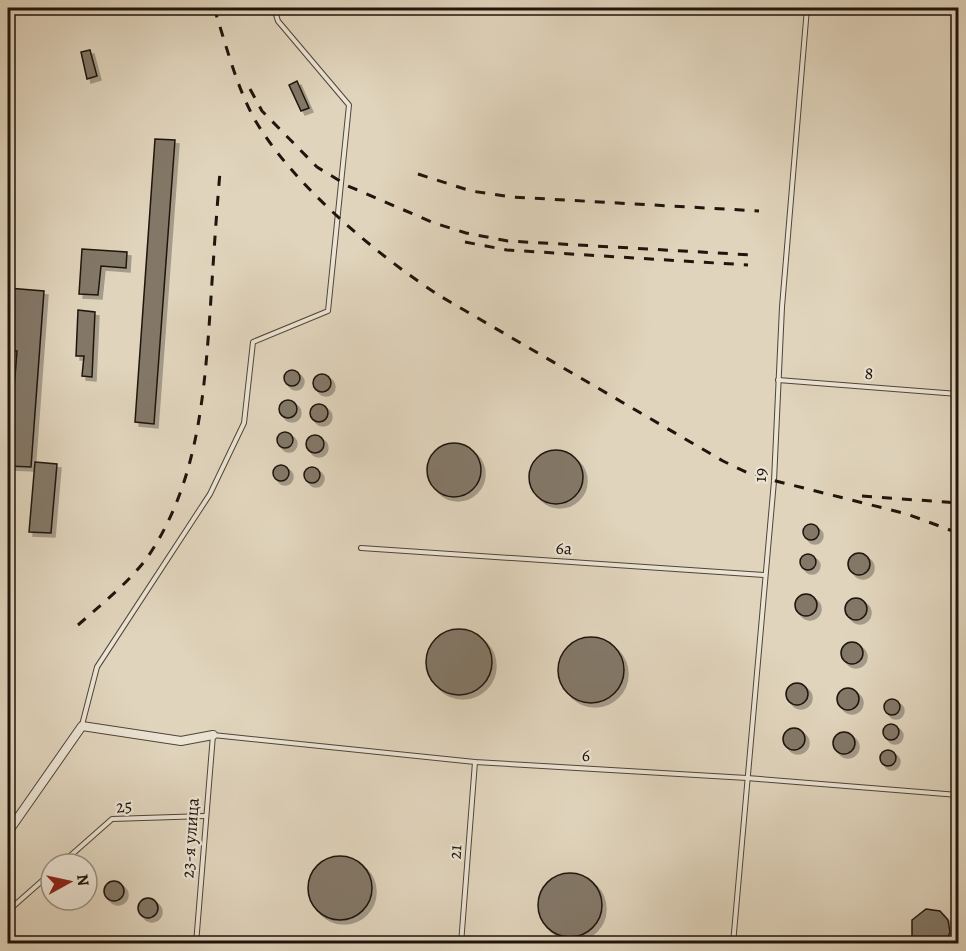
<svg xmlns="http://www.w3.org/2000/svg" width="966" height="951" font-family="Alegreya,serif">
<style>
.building{fill:#837868;stroke:#1f150c;stroke-width:1.5;filter:url(#shadow)}
.lines{fill:none;stroke-linecap:round;stroke-linejoin:round}
.lane-casing{stroke:#4f4538;stroke-width:6}
.street-casing{stroke:#4f4538;stroke-width:10}
.lane{stroke:#ebe3d3;stroke-width:4}
.street{stroke:#ebe3d3;stroke-width:8}
.rail{stroke:#1f150c;stroke-width:3;stroke-dasharray:10 10;stroke-linecap:butt}
.labels{text-anchor:middle;dominant-baseline:central;stroke-width:4.5;stroke-linejoin:round;paint-order:stroke}
.street-label{font-size:18px;fill:#1f150c;stroke:#ebe3d3}
</style>
<defs>
<filter id="shadow"><feDropShadow dx="4" dy="4" stdDeviation="0" flood-color="#0004"/></filter>
</defs>
<rect width="100%" height="100%" fill="#e0d4bc"/>
<filter id="stains"><feTurbulence type="fractalNoise" baseFrequency=".00333" numOctaves="4"/><feColorMatrix values="0 0 0 0 .2 0 0 0 0 .09 0 0 0 0 .02 0 0 0 .5 -.17"/></filter>
<radialGradient id="worn" r=".72"><stop offset=".6" stop-color="#630" stop-opacity="0"/><stop offset="1" stop-color="#630" stop-opacity=".3"/></radialGradient>
<g class="building">
<polygon points="90,50 97,76 87,79 81,52"/>
<polygon points="297,81 309,108 301,111 289,85"/>
<polygon points="155,139 175,140 154,424 135,422"/>
<polygon points="82,249 127,252 126,268 101,266 98,295 79,294"/>
<polygon points="8,288 44,291 31,467 8,466 17,351 8,351"/>
<polygon points="78,310 95,312 92,377 82,376 84,356 76,356"/>
<circle cx="292" cy="378" r="8"/>
<circle cx="322" cy="383" r="9"/>
<circle cx="288" cy="409" r="9"/>
<circle cx="319" cy="413" r="9"/>
<circle cx="285" cy="440" r="8"/>
<circle cx="315" cy="444" r="9"/>
<circle cx="454" cy="470" r="27"/>
<circle cx="556" cy="477" r="27"/>
<polygon points="35,462 57,464 51,533 29,532"/>
<circle cx="281" cy="473" r="8"/>
<circle cx="312" cy="475" r="8"/>
<circle cx="811" cy="532" r="8"/>
<circle cx="859" cy="564" r="11"/>
<circle cx="808" cy="562" r="8"/>
<circle cx="806" cy="605" r="11"/>
<circle cx="856" cy="609" r="11"/>
<circle cx="459" cy="662" r="33"/>
<circle cx="591" cy="670" r="33"/>
<circle cx="852" cy="653" r="11"/>
<circle cx="797" cy="694" r="11"/>
<circle cx="848" cy="699" r="11"/>
<circle cx="892" cy="707" r="8"/>
<circle cx="891" cy="732" r="8"/>
<circle cx="794" cy="739" r="11"/>
<circle cx="844" cy="743" r="11"/>
<circle cx="888" cy="758" r="8"/>
<circle cx="340" cy="888" r="32"/>
<circle cx="570" cy="905" r="32"/>
<circle cx="114" cy="891" r="10"/>
<circle cx="148" cy="908" r="10"/>
<polygon points="926,909 940,911 948,920 950,932 945,944 916,944 912,938 912,920"/>
</g>
<g class="lines">
<defs>
<g id="lane">
<polyline points="778,380 958,394"/>
<polyline points="361,548 764,575"/>
<polyline points="82,725 97,667 210,494 244,423 253,342 328,311 349,105 278,21 274,8"/>
<polyline points="61,864 112,819 205,816"/>
<polyline points="8,915 9,910 51,873"/>
<polyline points="196,944 213,735 475,762 747,778 958,795"/>
<polyline points="461,944 475,762"/>
<polyline points="733,944 774,481 782,307 807,8"/>
</g>
<polyline id="street" points="8,832 82,726 181,741 213,735"/>
</defs>
<use href="#lane" class="lane-casing"/>
<use href="#street" class="street-casing"/>
<use href="#lane" class="lane"/>
<use href="#street" class="street"/>
<g class="rail">
<path d="M214,8c12,36 22,78 41,112 38,65 122,135 185,176l283,165 29,14 155,39 51,19"/>
<polyline points="250,89 262,111 317,167 348,186 434,223 466,233 508,241 753,255"/>
<polyline points="418,174 471,191 512,197 759,211"/>
<polyline points="465,242 507,250 748,265"/>
<polyline points="862,496 958,503"/>
<path d="M78,625c24,-21 50,-42 69,-67 50,-73 57,-159 63,-245 3,-47 6,-94 10,-141"/>
</g>
</g>
<g class="labels">
<g class="street-label">
<text transform="translate(869 373) rotate(4)">8</text>
<text transform="translate(760 475) rotate(-88)">19</text>
<text transform="translate(564 548) rotate(4)">6a</text>
<text transform="translate(586 755) rotate(3)">6</text>
<text transform="translate(124 806) rotate(-6)">25</text>
<text transform="translate(190 838) rotate(-86)">23-я улица</text>
<text transform="translate(455 852) rotate(-86)">21</text>
</g>
</g>
<rect width="966" height="951" fill="none" stroke="#e0d4bc" stroke-width="30"/>
<rect x="9" y="9" width="948" height="933" fill="none" stroke="#1f150c" stroke-width="3"/>
<rect x="15" y="15" width="936" height="921" fill="none" stroke="#1f150c" stroke-width="1.5"/>
<g transform="translate(69 882) rotate(82)"><circle r="28" fill="#ebe3d3" stroke="#999183" stroke-width="1.5"/>
<path d="M0-4.5L10 22L0 15L-10 22Z" fill="#8f2418"/>
<text y="-9" font-size="16" font-weight="bold" text-anchor="middle" fill="#1f150c">N</text>
</g>
<rect width="100%" height="100%" filter="url(#stains)"/>
<rect width="100%" height="100%" fill="url(#worn)"/>
</svg>
